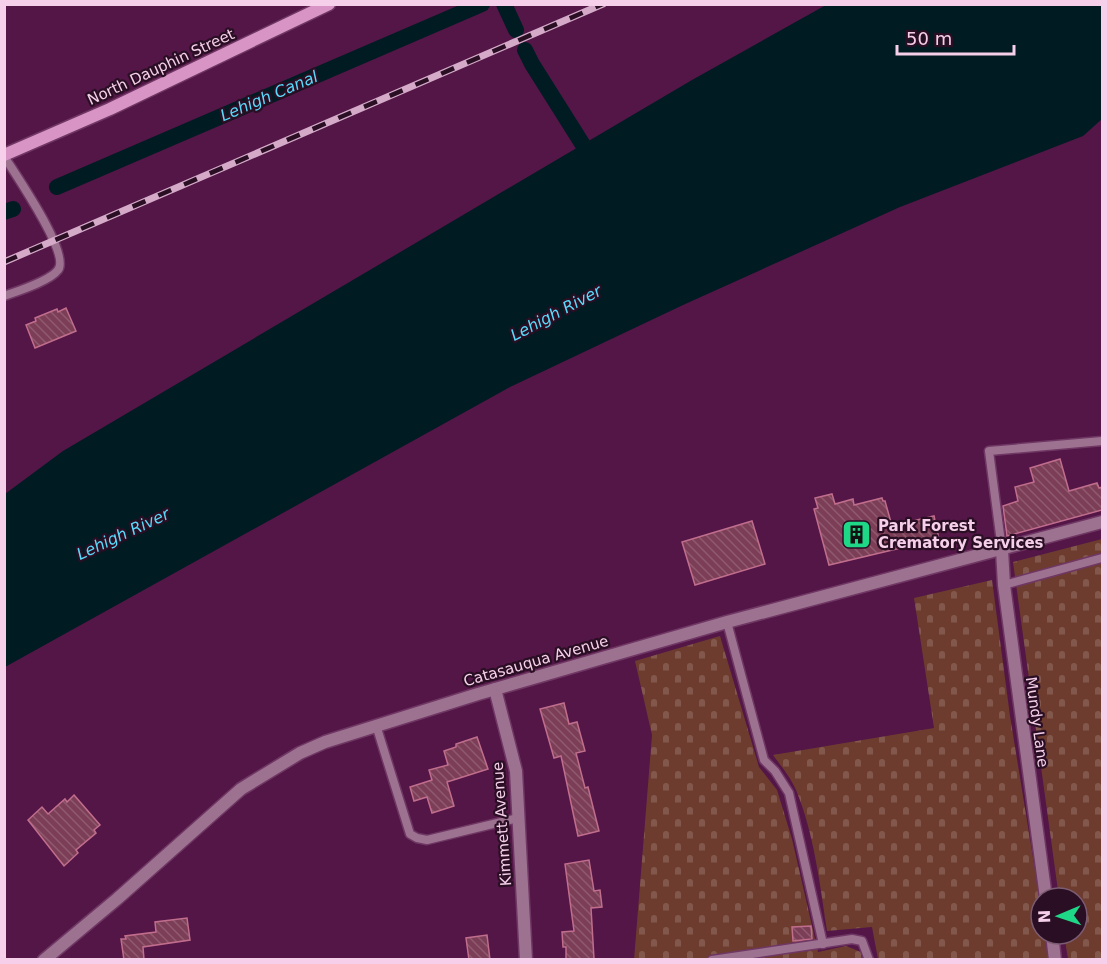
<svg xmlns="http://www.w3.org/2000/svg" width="1107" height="964" font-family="'DejaVu Sans',sans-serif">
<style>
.cemetery{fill:url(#cemetery-stones)}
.water{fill:#001b22}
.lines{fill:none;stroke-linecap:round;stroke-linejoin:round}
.canal{stroke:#001b22;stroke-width:16}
.building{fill:url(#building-back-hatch);stroke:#c16e8d;stroke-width:1.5}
.lane-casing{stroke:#703764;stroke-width:11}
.street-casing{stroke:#703764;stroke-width:15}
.secondary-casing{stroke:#703764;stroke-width:15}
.lane{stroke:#9c7290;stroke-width:8}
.street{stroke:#9c7290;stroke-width:12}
.secondary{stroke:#d894c5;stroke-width:12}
.rail-casing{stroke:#d4aac8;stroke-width:7}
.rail{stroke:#2a0f24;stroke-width:4.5;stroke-dasharray:14;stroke-linecap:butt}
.labels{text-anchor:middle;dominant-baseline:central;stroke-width:4.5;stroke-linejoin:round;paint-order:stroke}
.street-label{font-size:15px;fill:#f6d0ea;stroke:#2a0f24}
.poi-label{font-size:15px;font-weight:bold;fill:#f6d0ea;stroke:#2a0f24;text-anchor:start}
.water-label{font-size:16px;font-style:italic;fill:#59dafa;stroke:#2a0f24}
</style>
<defs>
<pattern id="cemetery-stones" width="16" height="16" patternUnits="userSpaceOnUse" patternTransform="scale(1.5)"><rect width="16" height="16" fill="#6d3c2e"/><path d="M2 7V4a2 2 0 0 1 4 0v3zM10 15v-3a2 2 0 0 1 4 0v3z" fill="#82574c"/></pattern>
<pattern id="building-back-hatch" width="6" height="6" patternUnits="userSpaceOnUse" patternTransform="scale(1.5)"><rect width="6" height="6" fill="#7c3e56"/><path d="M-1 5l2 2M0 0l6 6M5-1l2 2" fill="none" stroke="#8f596e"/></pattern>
</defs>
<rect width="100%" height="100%" fill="#531647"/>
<g class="cemetery">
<polygon points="1102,539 1102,959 1068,959 1064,934 1077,934 1077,898 1059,898 1013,562"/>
<path d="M992,580l18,136 31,191v27h5l4,25h-172l-6,-32 -45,4c-7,-46 -13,-98 -31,-141 -5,-12 -15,-24 -23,-35l161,-27 -20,-130z"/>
<polygon points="720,636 759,767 777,790 792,839 818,952 846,946 861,952 862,959 634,960 652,735 635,661"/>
</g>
<polygon class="water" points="826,5 1102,5 1102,119 1083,136 900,207 683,305 510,387 5,667 5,494 63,451 692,80"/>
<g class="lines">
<g class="canal">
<polyline points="504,4 516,30"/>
<polyline points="525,50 532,64 595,164"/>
<polyline points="57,187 482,4"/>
<polyline points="4,212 13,209"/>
</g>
</g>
<g class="building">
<polygon points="66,308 76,331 35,348 26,325 36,321 35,318 57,309 58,312"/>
<polygon points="1060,459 1069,491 1097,483 1099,488 1102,487 1102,510 1007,536 1003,506 1018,501 1015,487 1034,482 1030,468"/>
<polygon points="832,494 835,504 853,499 854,505 882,498 883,501 885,501 892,526 934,516 939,539 829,565 814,509 818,508 815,498"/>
<polygon points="752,521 765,564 695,585 682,542"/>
<polygon points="564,703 569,724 577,722 585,751 576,753 585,788 588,787 599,831 578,836 561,756 554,758 540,709"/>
<polygon points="477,737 488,769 447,782 454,806 432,813 427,797 414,801 410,787 432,780 429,770 448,765 444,751 456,747 456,744"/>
<polygon points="74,795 100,825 94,830 96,833 76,850 78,853 64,866 28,820 42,807 48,814 65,799 67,802"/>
<polygon points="589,860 594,891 600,890 602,907 591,908 594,959 566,960 566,947 563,947 562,932 574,931 565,864"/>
<polygon points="187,918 190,940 143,947 144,960 124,960 121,939 126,939 125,936 156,932 155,922"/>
<polygon points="811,926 812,939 793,941 792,927"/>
<polygon points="487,935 490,960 469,960 466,938"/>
</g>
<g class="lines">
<defs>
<g id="lane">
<path d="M4,156c11,18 67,98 54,114 -8,11 -40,21 -54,26"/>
<polyline points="1002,550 989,451 1102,441"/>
<polyline points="1004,585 1102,558"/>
<polyline points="727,622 764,760 775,771 789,793 823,944"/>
<polyline points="376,725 410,834 417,838 427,840 518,818"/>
<polyline points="712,960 852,939 862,941 869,960"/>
</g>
<g id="street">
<polyline points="1002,550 1004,585 1046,898"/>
<polyline points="495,689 516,771 526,960"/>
<polyline points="1052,934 1055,960"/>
<polyline points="44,960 117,899 241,789 300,753 325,742 478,694 727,622 1102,522"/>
</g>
<polyline id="secondary" points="4,155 110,109 329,4"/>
</defs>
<use href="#lane" class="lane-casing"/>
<use href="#street" class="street-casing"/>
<use href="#secondary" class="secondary-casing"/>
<use href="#lane" class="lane"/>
<use href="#street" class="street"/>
<use href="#secondary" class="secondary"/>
<defs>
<polyline id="rail" points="4,262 603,4"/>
</defs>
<use href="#rail" class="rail-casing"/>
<use href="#rail" class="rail"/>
</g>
<defs>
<symbol id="building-square" viewBox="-11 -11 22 22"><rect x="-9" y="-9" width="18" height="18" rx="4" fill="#1ed888" stroke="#2a0f24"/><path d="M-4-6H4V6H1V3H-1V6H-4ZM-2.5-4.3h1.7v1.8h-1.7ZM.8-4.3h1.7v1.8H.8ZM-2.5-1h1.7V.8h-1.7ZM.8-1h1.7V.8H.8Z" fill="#111"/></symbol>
</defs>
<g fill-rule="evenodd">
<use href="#building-square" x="840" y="518" width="33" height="33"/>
</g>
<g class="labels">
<g class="street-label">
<text transform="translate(161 67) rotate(-25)">North Dauphin Street</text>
<text transform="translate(536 661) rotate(-16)">Catasauqua Avenue</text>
<text transform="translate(1037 722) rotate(82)">Mundy Lane</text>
<text transform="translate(502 824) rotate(-94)">Kimmett Avenue</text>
</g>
<g class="poi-label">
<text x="878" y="526">Park Forest<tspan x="878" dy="17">Crematory Services</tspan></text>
</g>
<g class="water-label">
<text transform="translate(269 96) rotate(-23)">Lehigh Canal</text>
<text transform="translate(556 313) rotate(-28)">Lehigh River</text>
<text transform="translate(123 534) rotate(-25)">Lehigh River</text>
</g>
</g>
<rect width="1107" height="964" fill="none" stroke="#f6d0ea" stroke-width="12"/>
<g transform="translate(1059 916) rotate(268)"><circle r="28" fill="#2a0f24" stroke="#7c5c73" stroke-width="1.5"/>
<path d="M0-4.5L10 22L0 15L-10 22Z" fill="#1ed888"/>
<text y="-9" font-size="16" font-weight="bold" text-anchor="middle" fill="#f6d0ea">N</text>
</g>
<path d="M897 45v9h117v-9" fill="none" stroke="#f6d0ea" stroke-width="3"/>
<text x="906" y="45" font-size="18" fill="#f6d0ea" stroke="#2a0f24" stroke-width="4.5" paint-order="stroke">50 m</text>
</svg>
